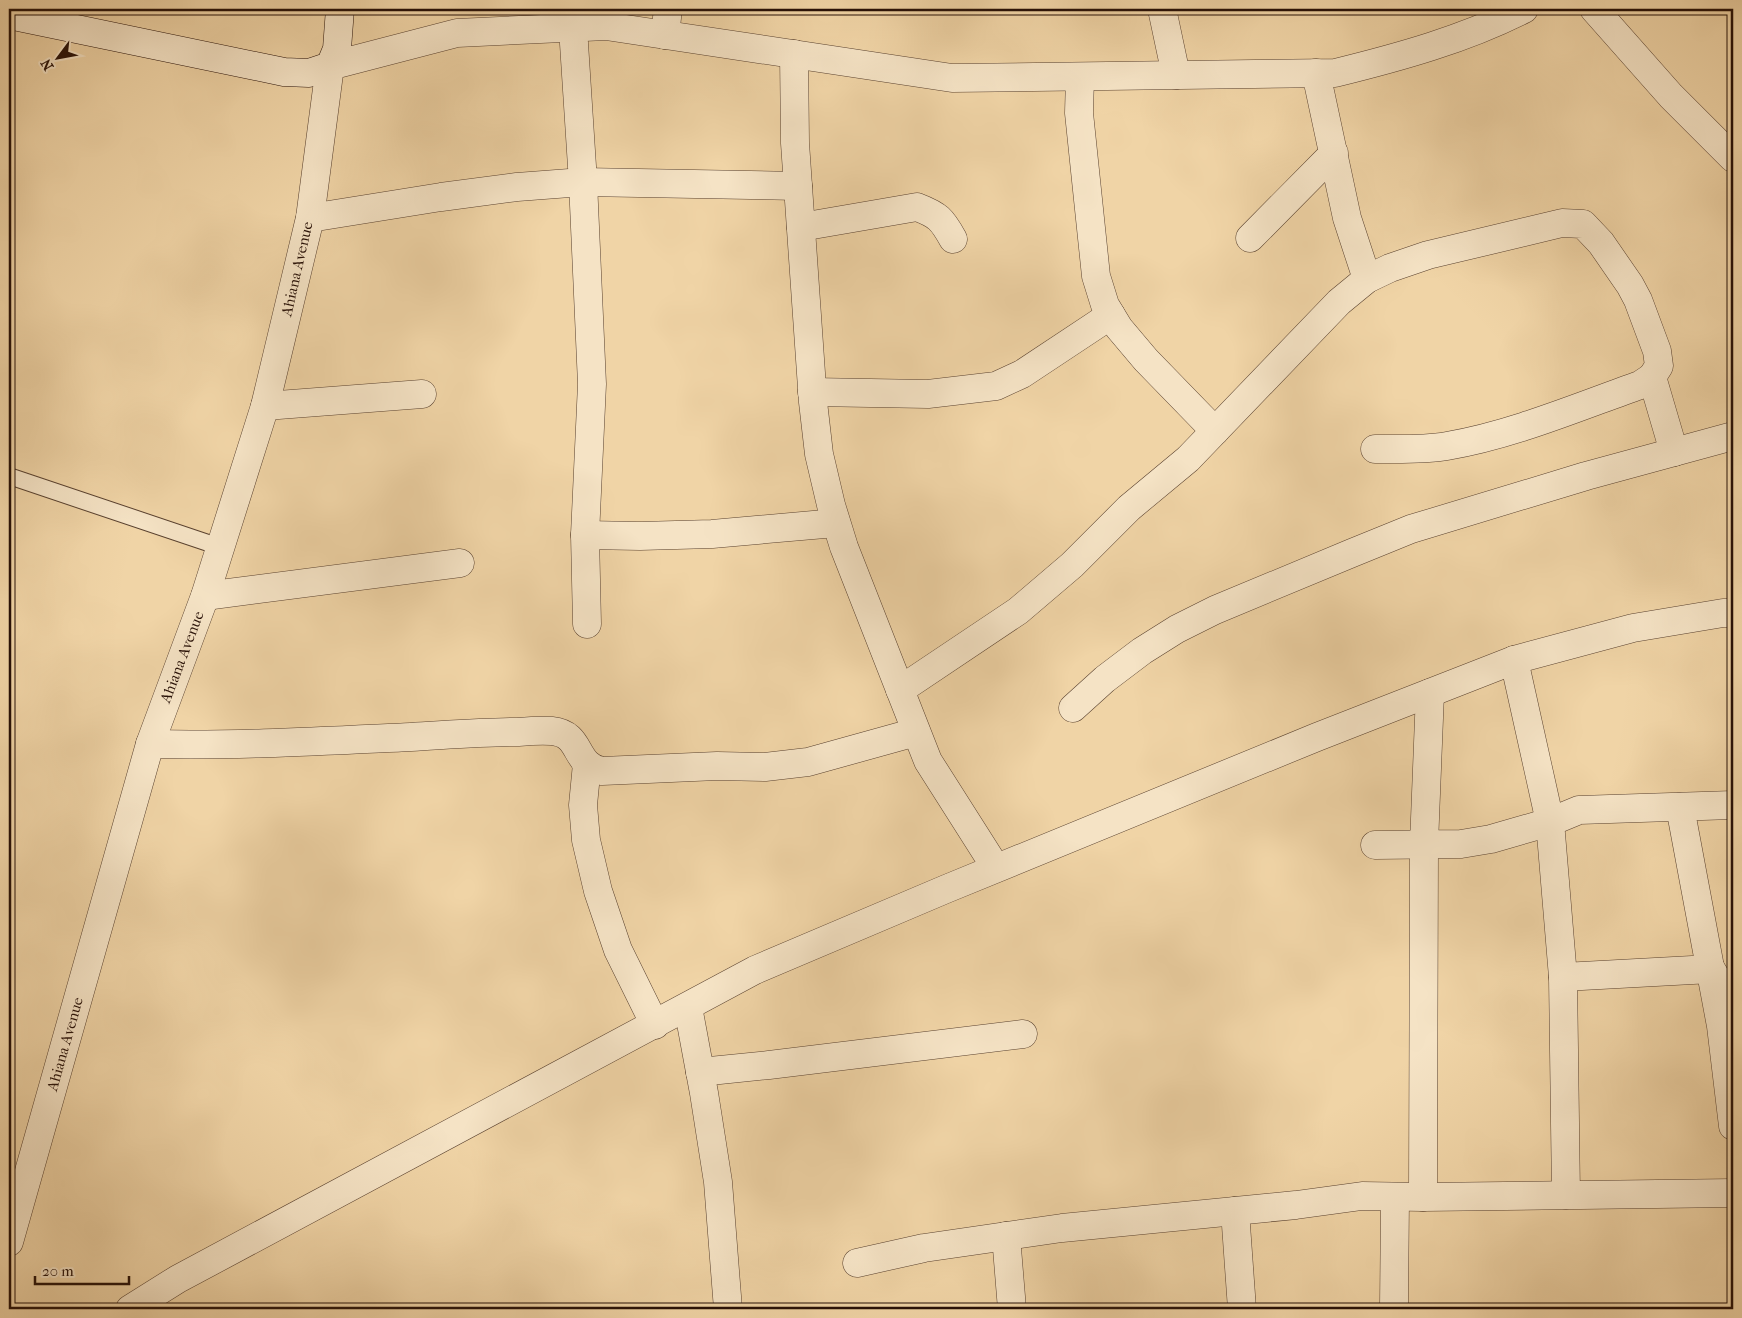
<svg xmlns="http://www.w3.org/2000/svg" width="1742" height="1318" font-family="'IM FELL French Canon',serif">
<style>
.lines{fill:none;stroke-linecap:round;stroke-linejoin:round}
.lane-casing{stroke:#59412f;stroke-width:18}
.street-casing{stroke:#59412f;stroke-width:29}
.secondary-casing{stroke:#271007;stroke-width:29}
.lane{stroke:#f5e3c5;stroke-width:16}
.street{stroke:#f5e3c5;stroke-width:28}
.secondary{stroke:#f5e3c5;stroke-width:28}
.labels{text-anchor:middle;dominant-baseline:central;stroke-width:4.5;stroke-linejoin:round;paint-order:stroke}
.street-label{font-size:15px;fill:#271007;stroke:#f5e3c5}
</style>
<rect width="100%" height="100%" fill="#f0d4a6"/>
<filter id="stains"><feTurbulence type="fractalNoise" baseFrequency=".004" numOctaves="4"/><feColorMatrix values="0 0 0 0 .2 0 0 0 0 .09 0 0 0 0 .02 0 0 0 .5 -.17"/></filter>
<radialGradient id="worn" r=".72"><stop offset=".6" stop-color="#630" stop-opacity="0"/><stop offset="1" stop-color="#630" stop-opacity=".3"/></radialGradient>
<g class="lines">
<defs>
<polyline id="lane" points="9,476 220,547"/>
<g id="street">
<polyline points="1162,9 1176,75"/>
<polyline points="1594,9 1671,96 1733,158"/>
<polyline points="573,28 583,182 592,384 585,535 587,624"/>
<polyline points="665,35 668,9"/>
<polyline points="794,54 795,143 813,402 819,454 831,505 844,547 928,761 996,868"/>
<polyline points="1316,73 1347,218 1367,279"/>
<polyline points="1080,77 1079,113 1096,276 1105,305 1119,328 1146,360 1215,431"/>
<polyline points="310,218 441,197 517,187 583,182 798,186"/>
<path d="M801,227l116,-20c21,8 25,12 36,32"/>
<polyline points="1250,238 1334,153"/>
<polyline points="1652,377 1674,452"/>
<polyline points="812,392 928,394 996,386 1022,374 1111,315"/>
<polyline points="265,406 422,394"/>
<polyline points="585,535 640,536 712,534 836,523"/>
<polyline points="205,596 460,563"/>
<polyline points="1514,660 1550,822 1563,977 1566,1195"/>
<path d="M900,690l118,-79 54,-46 57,-57 59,-49 151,-157 28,-23 23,-11 38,-13 134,-32 21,1 18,19 29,42 8,15 19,51 2,15 -7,11 -12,8c-62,22 -128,50 -193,61 -23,4 -48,3 -72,3"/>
<polyline points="1073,708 1105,679 1142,651 1177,629 1215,610 1352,553 1411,529 1586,476 1733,436"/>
<path d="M150,744c87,2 174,-3 261,-7 36,-2 71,-5 107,-5 11,-1 23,-2 34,-1 31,3 21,34 50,40l115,-5 48,1 43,-5 108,-30"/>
<polyline points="587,764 583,805 586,840 598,891 618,950 655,1025"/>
<polyline points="1680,807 1721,1026 1733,1126"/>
<polyline points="1375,845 1461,844 1491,839 1550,822 1579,810 1733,805"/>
<polyline points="1563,977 1711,969 1720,984"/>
<polyline points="688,1007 704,1093 718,1182 728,1309"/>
<polyline points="700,1072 769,1065 1023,1034"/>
<polyline points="1423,1197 1424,844 1430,693"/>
<polyline points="1235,1211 1242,1309"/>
<polyline points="1006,1236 1012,1309"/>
<path d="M9,1242l141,-498 55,-148 60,-190 45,-188 20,-152 127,-33 149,-7 346,52 383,-5c65,-16 130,-34 189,-64"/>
<polyline points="857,1263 924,1248 1062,1228 1296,1205 1362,1196 1423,1197 1733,1193"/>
<polyline points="130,1309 178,1279 755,970 946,889 1317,737 1514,660 1633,628 1723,613 1733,613"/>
<polyline points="1394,1309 1395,1197"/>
</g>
<polyline id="secondary" points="9,15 284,72 309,73 330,66 337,49 340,9"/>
</defs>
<use href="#lane" class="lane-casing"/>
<use href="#street" class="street-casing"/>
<use href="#secondary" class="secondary-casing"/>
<use href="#lane" class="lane"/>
<use href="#street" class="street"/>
<use href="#secondary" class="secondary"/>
</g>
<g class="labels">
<g class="street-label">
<text transform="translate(297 269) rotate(-77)">Ahiana Avenue</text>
<text transform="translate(182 657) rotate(-69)">Ahiana Avenue</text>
<text transform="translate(65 1044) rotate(-74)">Ahiana Avenue</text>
</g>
</g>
<rect width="1742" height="1318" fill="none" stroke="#f0d4a6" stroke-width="30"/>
<rect x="10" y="10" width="1722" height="1298" fill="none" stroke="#271007" stroke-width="2.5"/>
<rect x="15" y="15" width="1712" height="1288" fill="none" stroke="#271007"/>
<g transform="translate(58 58) rotate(238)" stroke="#f5e3c5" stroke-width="4" paint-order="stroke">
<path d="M0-4L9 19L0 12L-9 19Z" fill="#271007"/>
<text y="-8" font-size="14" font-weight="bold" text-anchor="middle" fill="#271007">N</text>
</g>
<path d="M35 1276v8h94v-8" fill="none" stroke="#271007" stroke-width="2.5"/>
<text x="42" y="1276" font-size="15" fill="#271007" stroke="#f5e3c5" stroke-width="4" paint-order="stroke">20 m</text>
<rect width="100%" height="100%" filter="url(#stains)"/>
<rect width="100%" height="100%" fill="url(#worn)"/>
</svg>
